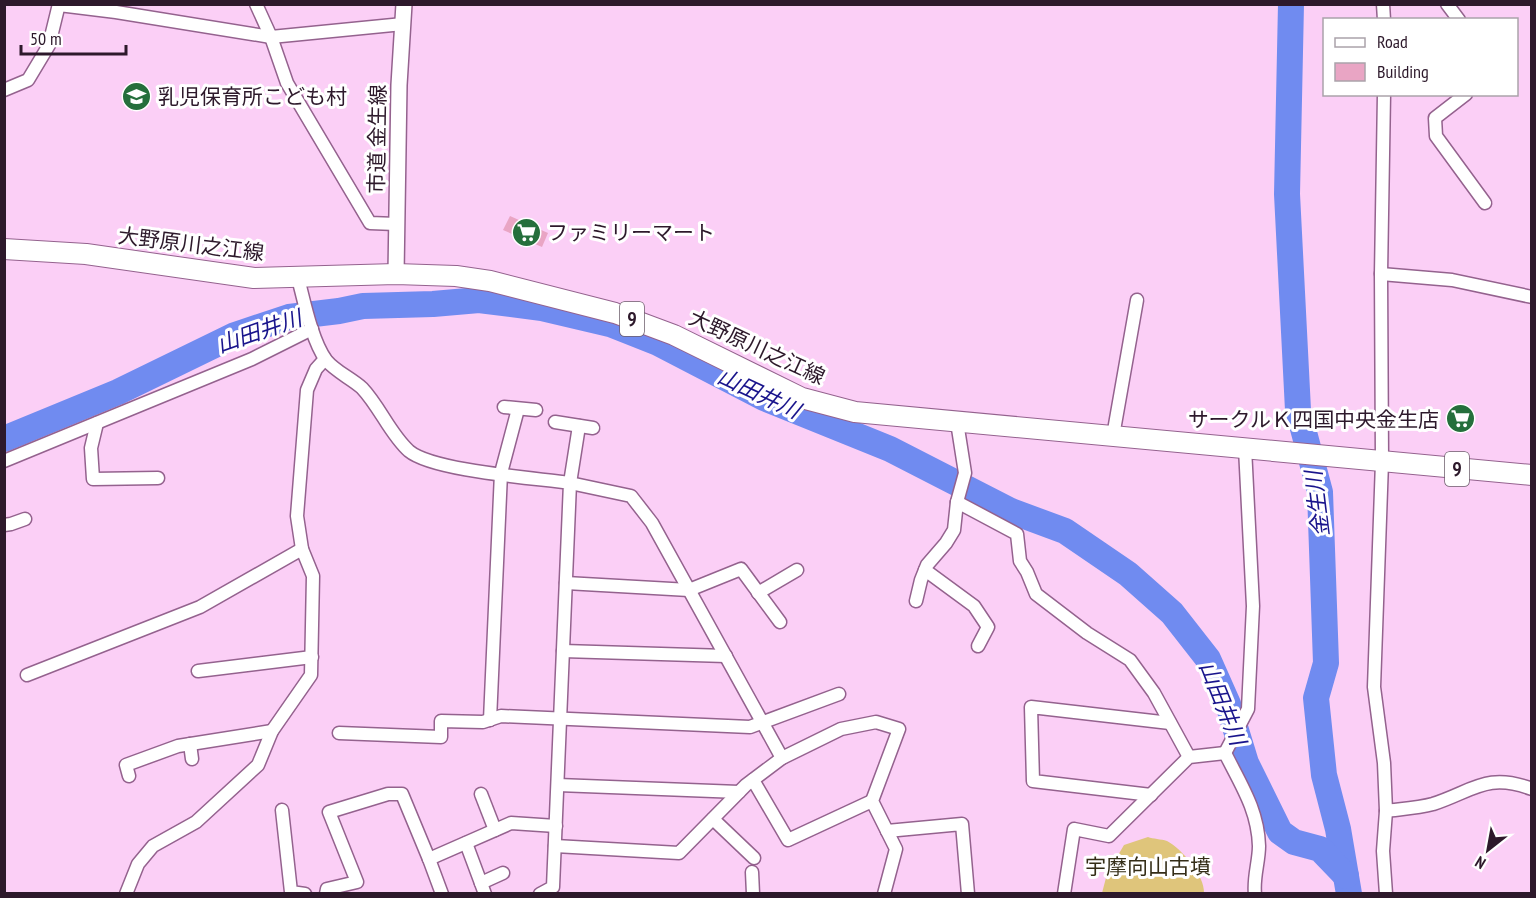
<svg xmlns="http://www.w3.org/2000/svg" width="1536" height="898" font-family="'PT Sans Narrow','Noto Sans JP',sans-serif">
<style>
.green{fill:#dfc57b}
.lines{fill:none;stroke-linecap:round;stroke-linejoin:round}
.river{stroke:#708bf0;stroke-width:26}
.building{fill:#e9a5c4}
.minor-casing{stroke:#94628e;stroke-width:15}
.tertiary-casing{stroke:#94628e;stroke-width:18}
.primary-casing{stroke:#94628e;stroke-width:22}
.minor{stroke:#fff;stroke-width:12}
.tertiary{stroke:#fff;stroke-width:15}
.primary{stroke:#fff;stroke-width:20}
.labels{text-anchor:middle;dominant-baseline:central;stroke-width:6;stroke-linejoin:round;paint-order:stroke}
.shield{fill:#fff;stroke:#6c5e6b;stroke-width:1.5}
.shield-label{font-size:20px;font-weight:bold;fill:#2d192b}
.poi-label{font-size:21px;fill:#2d192b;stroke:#fff;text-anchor:start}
.street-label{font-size:21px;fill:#2d192b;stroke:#fff}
.park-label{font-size:21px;fill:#342d17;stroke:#fff}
.water-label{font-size:22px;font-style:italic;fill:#19148c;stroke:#fff}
</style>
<rect width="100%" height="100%" fill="#fbcff6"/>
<path class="green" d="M1148,837c5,2 13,2 19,4 15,8 38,35 37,52h-102l5,-19 17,-29z"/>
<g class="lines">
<g class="river">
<polyline points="1291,4 1287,194 1298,410 1320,492 1326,663 1316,698 1324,775 1338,829 1349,894"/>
<polyline points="4,439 118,392 235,335 289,317 339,311 363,306 433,304 479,300 542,308 610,324 658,343 764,398 890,449 1011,511 1065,531 1128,574 1172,613 1208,659 1228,704 1246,763 1280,832 1294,842 1320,849 1346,876"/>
</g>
</g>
<polygon class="building" points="510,216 548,233 542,247 503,230"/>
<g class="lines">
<defs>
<g id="minor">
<polyline points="256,4 271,37 287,83 370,223 396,224"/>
<polyline points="1383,4 1384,20"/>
<polyline points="1447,4 1459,20"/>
<polyline points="59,5 116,12 271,37 403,24"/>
<polyline points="4,90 28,80 49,45 59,4"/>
<polyline points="1384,94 1381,274 1382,462 1374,687 1384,763 1386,811 1383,851 1386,894"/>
<polyline points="1466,94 1435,118 1436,136 1485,203"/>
<polyline points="1381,274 1452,280 1532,297"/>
<path d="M298,278c6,23 14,63 28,82 10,12 25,18 36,28 18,19 28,46 47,63 24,20 126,27 161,32l-17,404 -13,7"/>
<polyline points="504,407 536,410"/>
<polyline points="555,422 593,428"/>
<polyline points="97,423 91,448 93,479 158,478"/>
<polyline points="579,426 570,483 631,496 652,523 782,758"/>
<polyline points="1113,436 1137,300"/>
<polyline points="4,461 252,359 312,329"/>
<polyline points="957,502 1017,534 1020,561 1027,572 1036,594 1087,633 1130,660 1154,693 1189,757"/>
<polyline points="4,525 11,524 25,519"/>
<polyline points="925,570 974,606 988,627 978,646"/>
<polyline points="566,583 689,590 741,569 780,622"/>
<polyline points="758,593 797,570"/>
<polyline points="916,601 921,580 927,565 946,543 954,530 957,502 965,473 957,422"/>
<polyline points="563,651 726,656"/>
<polyline points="198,671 312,657"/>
<polyline points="27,675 200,607 302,549"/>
<polyline points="490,720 501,473 518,409"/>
<polyline points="339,733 441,737 441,721 483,722 501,716 750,727 839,694"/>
<polyline points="190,744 192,759"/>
<polyline points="1225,753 1248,709 1253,606 1245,448"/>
<path d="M1225,753c16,32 33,57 34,93 0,16 -6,32 -4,48"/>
<polyline points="129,776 126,765 178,746 272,731"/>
<polyline points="753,780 788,840 872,801"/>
<polyline points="558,785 739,792"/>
<polyline points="481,794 495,830"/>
<polyline points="1151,795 1033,781 1031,707 1170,723"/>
<polyline points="282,810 291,892 305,894"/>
<path d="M1386,811c15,-2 32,-3 47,-7 40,-13 54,-32 99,-15"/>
<polyline points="713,819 754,858"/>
<polyline points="887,831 962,824 968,894"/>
<polyline points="466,843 485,894"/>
<polyline points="555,846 679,853 746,785 782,758 841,729 876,722 899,729 872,801 896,849 884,894"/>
<polyline points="429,859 511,823 556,826"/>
<polyline points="752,872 753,894"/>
<polyline points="481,883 503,873"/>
<polyline points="126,894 138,864 153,846 196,822 258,765 272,731 311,675 313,576 302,549 297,516 307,390 316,369 325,359"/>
<polyline points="326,894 327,889 357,882 329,812 388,794 402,794 429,859 442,894"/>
<polyline points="1064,894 1074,829 1109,836 1189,757 1225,753"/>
</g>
<polyline id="tertiary" points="396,274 399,85 404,4"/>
<polyline id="primary" points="4,249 86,254 254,278 396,274 456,276 490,281 615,313 674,335 802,398 855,412 1532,475"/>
</defs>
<use href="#minor" class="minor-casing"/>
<use href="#tertiary" class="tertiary-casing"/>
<use href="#primary" class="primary-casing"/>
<use href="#minor" class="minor"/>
<use href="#tertiary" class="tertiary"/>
<use href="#primary" class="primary"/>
</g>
<defs>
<symbol id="school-disc" viewBox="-11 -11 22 22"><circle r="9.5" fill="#256f3c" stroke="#fff"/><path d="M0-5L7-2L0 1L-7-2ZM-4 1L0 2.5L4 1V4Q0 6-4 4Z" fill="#fff"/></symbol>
<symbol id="supermarket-disc" viewBox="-11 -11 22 22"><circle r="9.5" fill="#256f3c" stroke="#fff"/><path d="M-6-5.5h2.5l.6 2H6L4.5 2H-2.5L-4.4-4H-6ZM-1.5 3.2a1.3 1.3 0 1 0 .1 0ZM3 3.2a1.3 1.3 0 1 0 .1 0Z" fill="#fff"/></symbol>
</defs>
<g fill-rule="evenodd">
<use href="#school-disc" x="120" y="80" width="33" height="33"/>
<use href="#supermarket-disc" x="510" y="216" width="33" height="33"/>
<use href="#supermarket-disc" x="1444" y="402" width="33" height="33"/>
</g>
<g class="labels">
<g class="shield">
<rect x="620" y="302" width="24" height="34" rx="4.5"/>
<rect x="1445" y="452" width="24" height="34" rx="4.5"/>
</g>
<g class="shield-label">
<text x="632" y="319">9</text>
<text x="1457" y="469">9</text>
</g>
<g class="poi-label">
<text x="158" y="96">乳児保育所こども村</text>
<text x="547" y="232">ファミリーマート</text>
<text x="1439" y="419" text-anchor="end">サークルＫ四国中央金生店</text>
</g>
<g class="street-label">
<text transform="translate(377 139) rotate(-89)">市道 金生線</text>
<text transform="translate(191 244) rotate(7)">大野原川之江線</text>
<text transform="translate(757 347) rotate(25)">大野原川之江線</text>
</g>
<g class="park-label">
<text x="1148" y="866">宇摩向山古墳</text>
</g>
<g class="water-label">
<text transform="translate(259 331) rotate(-19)">山田井川</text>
<text transform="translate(759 393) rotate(25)">山田井川</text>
<text transform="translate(1317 504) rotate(-97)">金生川</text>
<text transform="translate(1223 703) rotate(68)">山田井川</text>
</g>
</g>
<rect width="1536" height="898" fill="none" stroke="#2d192b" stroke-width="12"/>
<rect x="1323" y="18" width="195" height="78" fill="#ffffff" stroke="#aba3aa" stroke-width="1.5"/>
<rect x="1335" y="38" width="30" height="9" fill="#ffffff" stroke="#aba3aa" stroke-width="1.5"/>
<text x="1377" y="48" font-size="18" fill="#2d192b">Road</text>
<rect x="1335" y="63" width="30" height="18" fill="#e9a5c4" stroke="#aba3aa" stroke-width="1.5"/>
<text x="1377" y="78" font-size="18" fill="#2d192b">Building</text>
<g transform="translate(1488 850) rotate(211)" stroke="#ffffff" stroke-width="4.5" paint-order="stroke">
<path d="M0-4.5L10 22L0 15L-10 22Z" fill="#2d192b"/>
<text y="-9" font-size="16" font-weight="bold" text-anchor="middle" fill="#2d192b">N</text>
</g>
<path d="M21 45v9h105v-9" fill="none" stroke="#2d192b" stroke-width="3"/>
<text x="30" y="45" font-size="18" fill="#2d192b" stroke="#ffffff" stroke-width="4.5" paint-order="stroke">50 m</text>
</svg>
